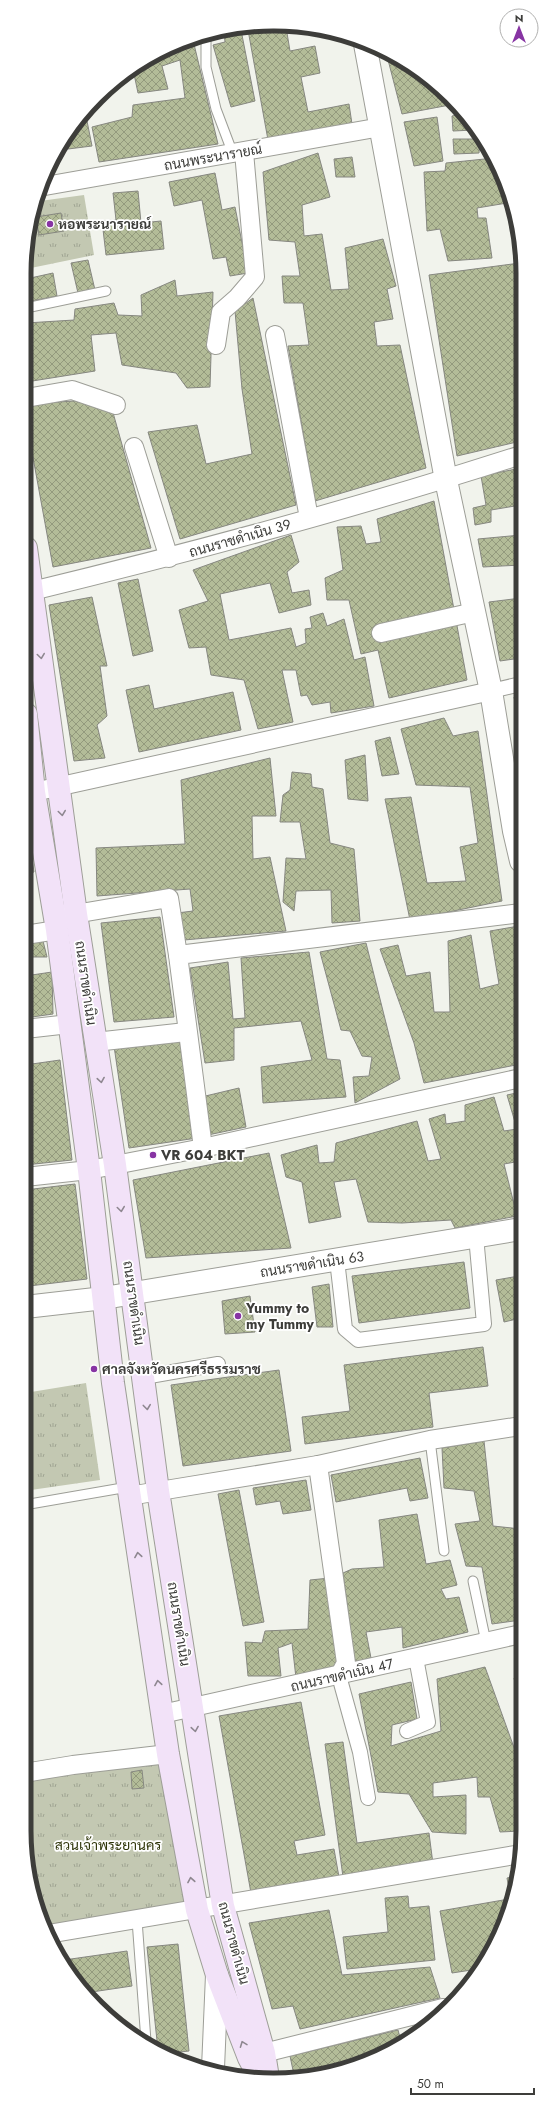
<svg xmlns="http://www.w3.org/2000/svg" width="547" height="2104" font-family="Jost,Sarabun,sans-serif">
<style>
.grass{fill:url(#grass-tufts)}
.building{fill:url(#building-cross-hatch);stroke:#868780}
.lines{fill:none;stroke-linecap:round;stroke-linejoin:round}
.service-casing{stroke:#9d9e97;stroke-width:11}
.pedestrian-casing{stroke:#9d9e97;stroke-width:16}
.minor-casing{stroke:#9d9e97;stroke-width:20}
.tertiary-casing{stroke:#9d9e97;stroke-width:24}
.secondary-casing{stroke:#9d9e97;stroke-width:24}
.service{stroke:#fff;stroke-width:9}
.pedestrian{stroke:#fff;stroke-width:14}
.minor{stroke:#fff;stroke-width:18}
.tertiary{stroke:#fff;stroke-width:22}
.secondary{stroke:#f2e2f8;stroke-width:22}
.oneway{stroke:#8e8790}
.poi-dot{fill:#8734a3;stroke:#fff;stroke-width:1.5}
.labels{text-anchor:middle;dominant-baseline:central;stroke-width:3.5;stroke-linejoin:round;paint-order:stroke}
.street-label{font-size:14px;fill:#3d3d3a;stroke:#fff}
.poi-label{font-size:14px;font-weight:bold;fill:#3d3d3a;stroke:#fff;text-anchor:start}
.park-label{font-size:14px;fill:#30370b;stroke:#fff}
.rim{fill:none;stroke:#3d3d3a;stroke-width:5}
</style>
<defs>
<pattern id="grass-tufts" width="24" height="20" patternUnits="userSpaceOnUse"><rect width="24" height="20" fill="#c3c8b2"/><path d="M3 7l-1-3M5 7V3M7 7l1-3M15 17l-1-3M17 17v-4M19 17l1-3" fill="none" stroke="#a0a492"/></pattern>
<pattern id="building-cross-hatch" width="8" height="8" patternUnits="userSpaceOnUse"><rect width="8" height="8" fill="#b3bc98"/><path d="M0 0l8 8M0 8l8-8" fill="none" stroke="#939a7d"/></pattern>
</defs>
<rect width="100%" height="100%" fill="#f1f3ec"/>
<g class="grass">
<polygon points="84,195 94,255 26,269 26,241 40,201"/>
<polygon points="86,1383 100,1480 24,1491 25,1393"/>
<polygon points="24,1699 34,1771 168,1754 204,1910 48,1934 43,1926 24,1830"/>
</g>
<g class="building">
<polygon points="286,27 290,51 315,46 320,73 301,77 308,112 349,104 352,124 268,140 248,30"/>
<polygon points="241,30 255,101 231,107 213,45 225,42 224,31"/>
<polygon points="193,40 218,144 99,162 92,127 132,117 133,105 185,98 180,60 162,66 168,89 138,93 134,74 122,76"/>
<polygon points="386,52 450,97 455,104 402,114"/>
<polygon points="462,114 474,130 453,131 452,116"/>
<polygon points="437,117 443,161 414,166 404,122"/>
<polygon points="87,121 92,146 68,149 66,139 81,122"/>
<polygon points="453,139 480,139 479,153 454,154"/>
<polygon points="318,153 330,197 302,205 304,236 322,234 331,290 349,289 345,248 383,239 396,286 387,289 393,319 374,322 377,346 400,345 426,468 315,501 288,346 309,345 303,303 284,303 282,276 300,276 295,242 269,240 263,172"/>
<polygon points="352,157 355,177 336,177 334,159"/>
<polygon points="494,158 497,163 506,192 507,203 477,208 478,218 486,218 492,258 448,261 440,229 427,231 424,172 445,171 446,163"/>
<polygon points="215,173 222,210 235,207 248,273 230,276 226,257 213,259 202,200 174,206 169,182"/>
<polygon points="138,191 141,223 161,221 164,249 106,255 102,221 116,220 113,193"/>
<polygon points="61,213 64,231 39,235 36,217"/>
<polygon points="88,260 95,290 78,293 71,263"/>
<polygon points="520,263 521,351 515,352 521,383 521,441 457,456 429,275"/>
<polygon points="53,273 57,296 26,302 26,279"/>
<polygon points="175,280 177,296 213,292 210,387 187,388 176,373 122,365 116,333 91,335 95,371 26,382 26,323 74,320 75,309 114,303 118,315 142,316 141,295"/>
<polygon points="253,298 296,505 180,539 148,432 197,425 206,464 252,454 242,389 235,311"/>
<polygon points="90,400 112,409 151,548 53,567 26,419 26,404"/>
<polygon points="521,468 521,505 491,510 491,522 475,525 473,508 486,505 481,476"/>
<polygon points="434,501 467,680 389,698 378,650 361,654 349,600 327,600 325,578 343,570 337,527 361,526 366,544 381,542 377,519"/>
<polygon points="291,535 299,562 287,572 292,593 309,590 311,605 279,613 270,583 220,594 229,640 291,628 296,647 306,643 305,629 312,628 310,617 323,613 327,626 344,619 354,660 365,657 374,706 331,713 330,702 312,705 307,695 301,696 296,670 282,670 293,722 258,729 244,680 211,675 206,647 189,648 179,610 208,601 193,570"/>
<polygon points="521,535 521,565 483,567 478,539"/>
<polygon points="138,579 153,651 133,656 118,583"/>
<polygon points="92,597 107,666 100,666 107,716 97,725 105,758 74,761 49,605"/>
<polygon points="521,598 521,658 500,661 489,602"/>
<polygon points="149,685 154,709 233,692 241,730 139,752 126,690"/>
<polygon points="521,694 521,734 514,697"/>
<polygon points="444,718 453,736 478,731 502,901 410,920 385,799 411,797 427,883 466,881 460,847 478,843 470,787 416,785 401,729"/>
<polygon points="390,737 399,774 382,776 375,741"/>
<polygon points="365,755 368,801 348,799 345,760"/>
<polygon points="270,758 276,816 252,816 253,859 270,857 286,931 184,940 177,913 193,911 190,889 97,896 96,848 185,844 181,780"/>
<polygon points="292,772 311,774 312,787 323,789 330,843 354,849 360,921 332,923 331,890 296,891 294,911 283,902 286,858 306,859 300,822 280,822 283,795 290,790"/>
<polygon points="25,815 34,872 25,874"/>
<polygon points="160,917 174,1017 114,1022 101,923"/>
<polygon points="519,926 521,939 521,1064 424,1083 414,1043 380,949 398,945 406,976 430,972 434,1012 450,1012 448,941 471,935 480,989 499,984 490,931"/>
<polygon points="43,941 47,957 25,957 25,943"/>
<polygon points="366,943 400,1079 355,1103 353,1077 369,1076 372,1057 362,1056 350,1031 341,1030 320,952"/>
<polygon points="309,952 327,1059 340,1060 346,1097 263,1103 261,1067 312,1060 301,1021 234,1028 234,1060 205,1063 190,968 228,962 233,1019 245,1018 241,958"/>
<polygon points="52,972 53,1014 25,1018 25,976"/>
<polygon points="183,1036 197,1138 129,1148 114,1046"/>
<polygon points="60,1060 72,1160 25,1165 25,1065"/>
<polygon points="239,1088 246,1127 203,1136 197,1098"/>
<polygon points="521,1092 521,1161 504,1164 517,1216 455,1228 451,1220 402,1223 368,1222 356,1179 334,1182 341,1217 309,1223 302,1182 286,1177 281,1155 317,1145 319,1163 334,1162 336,1143 417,1121 428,1161 441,1159 429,1119 445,1114 446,1124 465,1121 465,1105 494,1097 504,1131 517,1129 507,1095"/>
<polygon points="269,1153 291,1248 146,1258 133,1180"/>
<polygon points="75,1184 87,1279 29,1286 25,1252 25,1190"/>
<polygon points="464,1262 470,1308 359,1323 352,1276"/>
<polygon points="519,1276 521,1318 504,1322 496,1280"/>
<polygon points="329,1284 333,1327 317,1327 312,1287"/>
<polygon points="250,1296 255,1332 225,1334 222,1301"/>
<polygon points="483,1347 488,1386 429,1393 433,1427 305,1444 302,1417 350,1411 344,1365"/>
<polygon points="279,1370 291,1451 183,1466 171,1385"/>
<polygon points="484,1441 493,1526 521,1529 521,1620 492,1624 482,1567 466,1566 455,1524 480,1521 474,1491 444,1488 442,1448"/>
<polygon points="420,1458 428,1498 410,1501 407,1488 336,1502 331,1475"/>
<polygon points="306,1480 311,1510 283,1514 280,1501 256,1505 253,1488"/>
<polygon points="239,1490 264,1622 243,1626 218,1494"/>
<polygon points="417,1514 426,1564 450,1560 457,1585 441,1589 446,1599 459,1597 468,1632 403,1648 402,1627 366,1632 371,1658 355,1666 343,1573 352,1569 384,1567 379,1520"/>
<polygon points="330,1578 337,1661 331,1672 296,1678 292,1643 278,1648 281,1676 248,1676 245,1642 262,1643 265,1631 308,1629 310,1580"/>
<polygon points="485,1667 521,1767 521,1831 500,1832 490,1797 478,1797 477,1777 433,1783 433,1797 466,1795 466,1834 432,1832 409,1794 378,1792 359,1694 411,1682 417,1719 392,1725 391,1746 441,1731 437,1679"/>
<polygon points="521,1677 521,1705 520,1706 514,1678"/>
<polygon points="301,1702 325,1835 294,1841 297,1855 334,1849 339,1877 251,1893 219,1716"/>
<polygon points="343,1742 357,1843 429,1833 433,1864 343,1877 325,1744"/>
<polygon points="142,1770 144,1788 132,1789 131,1772"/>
<polygon points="517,1876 510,1895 507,1878"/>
<polygon points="408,1896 409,1908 429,1906 435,1960 347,1969 343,1937 388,1932 385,1898"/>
<polygon points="509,1899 490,1955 478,1969 452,1973 440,1911"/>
<polygon points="329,1910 342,1975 430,1967 440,1998 300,2029 293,2006 272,2009 249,1923"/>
<polygon points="178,1944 189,2051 162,2054 158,2050 147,1947"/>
<polygon points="127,1951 132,1986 85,1993 64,1960"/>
<polygon points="398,2030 401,2041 353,2067 294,2075 290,2056"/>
</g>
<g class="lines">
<defs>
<g id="service">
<polyline points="206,34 206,67 216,109 233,154"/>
<polyline points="26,308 106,291"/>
<polyline points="430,1440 444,1551"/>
<polyline points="24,1505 128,1487"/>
<polyline points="473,1581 486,1642"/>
<polyline points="137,1920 146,2041"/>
</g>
<g id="pedestrian">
<polyline points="491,691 521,684"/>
<polyline points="337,1260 345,1329 358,1340 484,1324 476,1236"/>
<polyline points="144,1377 218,1364"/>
<polyline points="339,1676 360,1752 368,1798"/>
<polyline points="407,1731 428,1722 416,1658"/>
</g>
<g id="minor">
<polyline points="45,186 381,127"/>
<polyline points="275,335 309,518"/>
<polyline points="216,345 221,312 237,298 255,277 244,152"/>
<polyline points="26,398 72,390 116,405"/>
<polyline points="134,447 169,558"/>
<path d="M32,591c165,-40 328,-84 489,-136"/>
<polyline points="381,633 474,612"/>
<polyline points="34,792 491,691"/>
<polyline points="63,916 169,898 178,955"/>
<polyline points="25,935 57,930"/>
<polyline points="25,1029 69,1024"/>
<polyline points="95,1042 186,1032"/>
<polyline points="203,1148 178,955 521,913"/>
<polyline points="25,1177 89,1170 203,1148 521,1078"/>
<polyline points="318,1465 346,1663 339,1676"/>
<polyline points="129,1496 318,1465 430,1440 521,1426"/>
<polyline points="162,1714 521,1634"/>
<polyline points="24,1773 73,1765 168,1754"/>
<polyline points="48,1934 521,1854"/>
<polyline points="264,2053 443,2008"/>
</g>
<g id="tertiary">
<polyline points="365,44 446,480 491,691 514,831 521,861"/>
<polyline points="25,1307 104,1298 521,1229"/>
<polyline points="213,2068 217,1975"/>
</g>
<g id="secondary">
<polyline points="26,548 76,914 115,1165 158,1491 223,1906 264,2053 268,2078"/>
<polyline points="26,714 34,792 57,930 89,1170 113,1383 168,1754 197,1910 217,1975 249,2058 260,2079"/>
</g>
</defs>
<use href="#service" class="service-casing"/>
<use href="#pedestrian" class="pedestrian-casing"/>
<use href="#minor" class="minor-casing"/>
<use href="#tertiary" class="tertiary-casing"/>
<use href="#secondary" class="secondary-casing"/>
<use href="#service" class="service"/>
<use href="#pedestrian" class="pedestrian"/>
<use href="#minor" class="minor"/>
<use href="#tertiary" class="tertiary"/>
<use href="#secondary" class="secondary"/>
</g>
<defs><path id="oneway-chevron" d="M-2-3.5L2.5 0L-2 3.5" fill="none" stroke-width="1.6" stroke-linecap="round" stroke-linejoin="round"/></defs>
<g class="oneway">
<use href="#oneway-chevron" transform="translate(41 656) rotate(82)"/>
<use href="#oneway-chevron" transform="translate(62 813) rotate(82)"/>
<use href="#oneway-chevron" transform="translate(101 1080) rotate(81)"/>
<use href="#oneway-chevron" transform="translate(121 1209) rotate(82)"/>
<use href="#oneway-chevron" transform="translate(147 1407) rotate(83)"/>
<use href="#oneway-chevron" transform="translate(138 1555) rotate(-99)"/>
<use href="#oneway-chevron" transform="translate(158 1683) rotate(-99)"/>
<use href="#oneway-chevron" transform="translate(195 1729) rotate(81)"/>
<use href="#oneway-chevron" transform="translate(191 1880) rotate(-100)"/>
<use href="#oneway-chevron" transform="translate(243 2044) rotate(-111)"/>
</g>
<g class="poi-dot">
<circle cx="50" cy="224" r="4"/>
<circle cx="153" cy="1155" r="4"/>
<circle cx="238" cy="1316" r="4"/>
<circle cx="94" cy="1369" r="4"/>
</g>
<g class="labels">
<g class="street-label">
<text transform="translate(213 157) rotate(-10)">ถนนพระนารายณ์</text>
<text transform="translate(240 538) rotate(-16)">ถนนราชดำเนิน 39</text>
<text transform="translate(86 983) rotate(82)">ถนนราขดำเนิน</text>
<text transform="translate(312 1264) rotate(-9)">ถนนราขดำเนิน 63</text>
<text transform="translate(134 1303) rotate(82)">ถนนราขดำเนิน</text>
<text transform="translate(179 1624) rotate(81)">ถนนราขดำเนิน</text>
<text transform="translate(342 1675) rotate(-13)">ถนนราขดำเนิน 47</text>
<text transform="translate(234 1943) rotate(75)">ถนนราขดำเนิน</text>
</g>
<g class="poi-label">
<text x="58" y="224">หอพระนารายณ์</text>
<text x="161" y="1155">VR 604 BKT</text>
<text x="246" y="1308">Yummy to<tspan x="246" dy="16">my Tummy</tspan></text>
<text x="102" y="1369">ศาลจังหวัดนครศรีธรรมราช</text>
</g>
<g class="park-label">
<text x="108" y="1845">สวนเจ้าพระยานคร</text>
</g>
</g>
<path d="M0 0H547V2104H0ZM273 31H274A242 242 0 0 1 516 273V1831A242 242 0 0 1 274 2073H273A242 242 0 0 1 31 1831V273A242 242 0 0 1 273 31Z" fill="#fff" fill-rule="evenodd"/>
<path class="rim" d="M273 31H274A242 242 0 0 1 516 273V1831A242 242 0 0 1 274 2073H273A242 242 0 0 1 31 1831V273A242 242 0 0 1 273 31Z"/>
<g transform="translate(519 28)"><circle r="19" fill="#ffffff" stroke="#b1b1b0"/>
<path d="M0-3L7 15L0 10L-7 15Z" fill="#8734a3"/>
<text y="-6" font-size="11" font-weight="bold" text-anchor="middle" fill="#3d3d3a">N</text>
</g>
<path d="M411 2088v6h123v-6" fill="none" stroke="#3d3d3a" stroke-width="2"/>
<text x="417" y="2088" font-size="12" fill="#3d3d3a" stroke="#ffffff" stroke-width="3" paint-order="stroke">50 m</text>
</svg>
